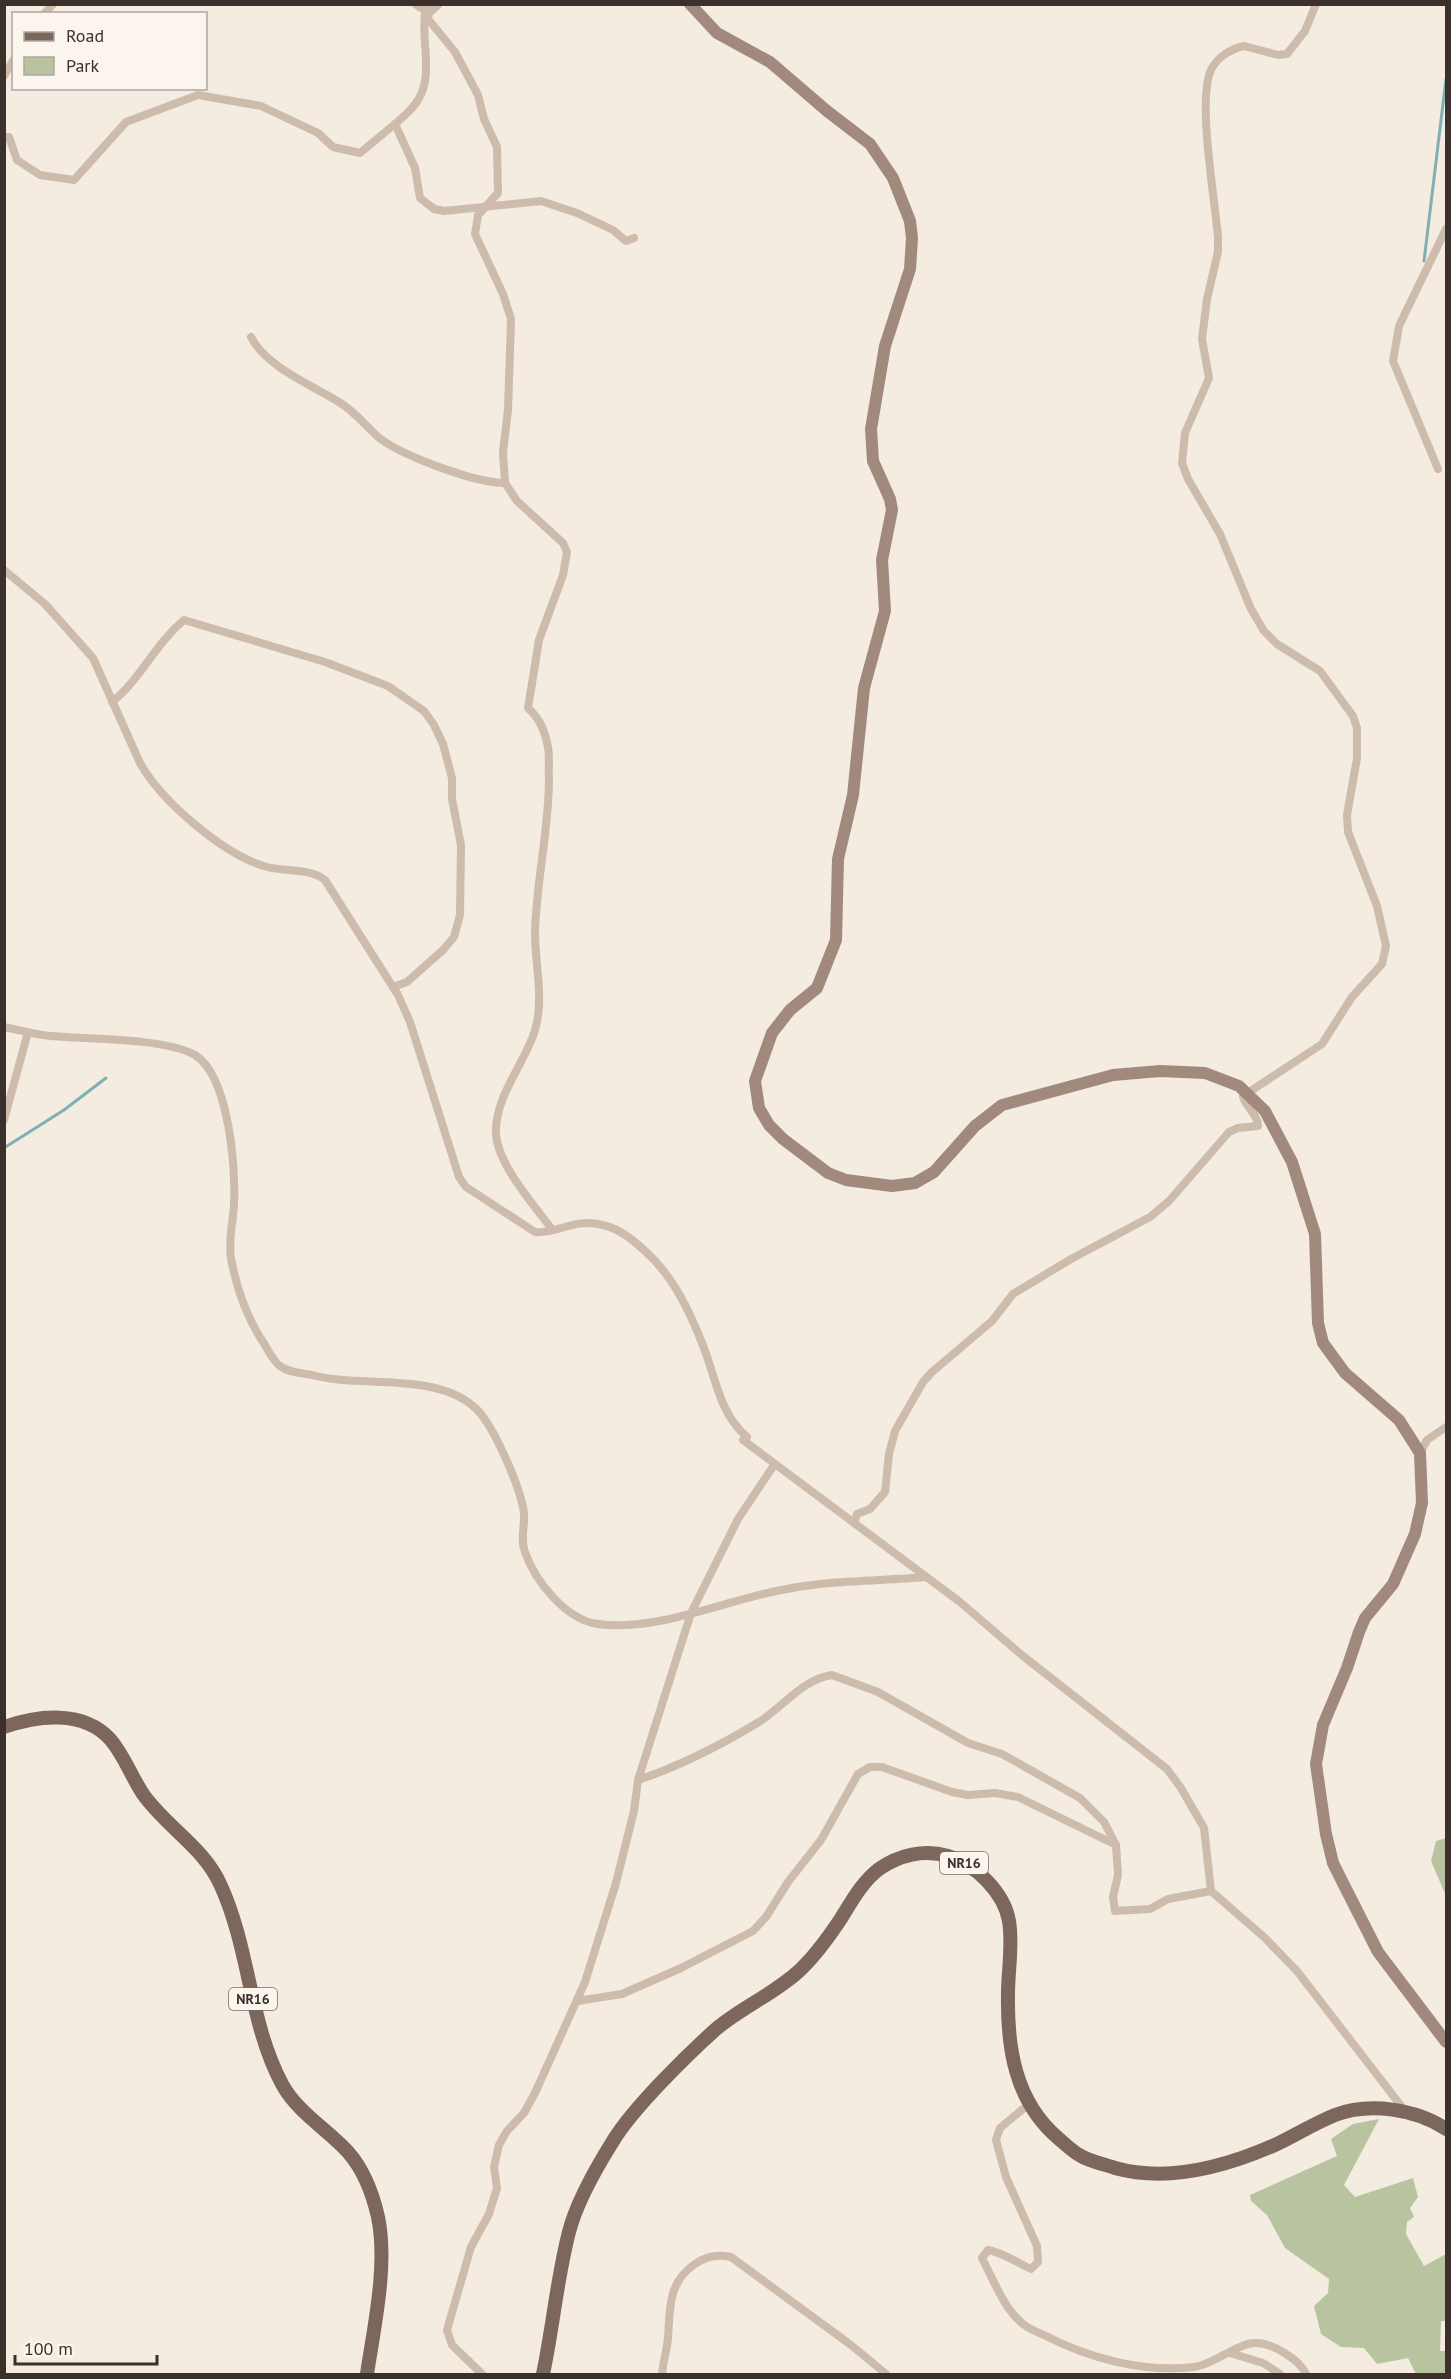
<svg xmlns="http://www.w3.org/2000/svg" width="1451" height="2379" font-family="'PT Sans',sans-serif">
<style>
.green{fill:#b8c4a0}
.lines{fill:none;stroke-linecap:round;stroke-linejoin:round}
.stream{stroke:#7fb0b2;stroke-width:3}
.minor{stroke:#cdbbac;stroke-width:8}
.secondary{stroke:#a18a7d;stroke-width:12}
.primary{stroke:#7d675c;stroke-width:14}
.labels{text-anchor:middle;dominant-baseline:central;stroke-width:6;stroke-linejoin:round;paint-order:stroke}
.shield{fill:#fbf5ee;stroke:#756b66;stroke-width:1.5}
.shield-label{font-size:14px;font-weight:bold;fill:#3b302b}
</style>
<rect width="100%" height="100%" fill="#f4ebe1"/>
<g class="green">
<polygon points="1446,1838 1446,1896 1431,1861 1436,1841"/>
<polygon points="1379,2119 1344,2185 1355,2197 1413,2178 1418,2197 1410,2208 1414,2217 1407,2222 1406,2234 1424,2266 1446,2254 1446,2321 1441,2321 1440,2351 1446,2351 1446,2374 1416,2374 1408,2358 1377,2364 1364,2348 1341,2347 1321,2334 1314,2306 1328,2293 1329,2279 1285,2248 1267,2215 1251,2201 1250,2195 1337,2156 1331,2139 1353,2124"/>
</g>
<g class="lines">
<g class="stream">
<polyline points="1424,261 1446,79"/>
<polyline points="4,1148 64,1110 106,1078"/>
</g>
<g class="minor">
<polyline points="415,4 421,8 430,5"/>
<path d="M439,4l-10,9 -1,6 27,33 23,43 6,24 13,28 1,46 -20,22 -3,19 28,60 8,25 -3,91 -5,42 2,31 12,18 46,42 4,9 -4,23 -24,65 -11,68c12,11 17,23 20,39 2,10 0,22 1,32 0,52 -13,103 -14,154 0,32 10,69 -1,100 -11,33 -40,65 -38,102 3,31 37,69 55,93"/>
<path d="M426,7c-7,30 9,66 -8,93 -5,9 -15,17 -23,24l20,44 5,30 14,11 10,2 97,-10 36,12 36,17 13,11 8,-3"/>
<polyline points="44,14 53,4"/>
<polyline points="4,76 14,59"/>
<polyline points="4,137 9,137 17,160 40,175 74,180 126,122 198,95 261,106 318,133 333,147 360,153 395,124"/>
<path d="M251,337c15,30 61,48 88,65 15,9 25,22 38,34 22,19 98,47 128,47"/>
<polyline points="1438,469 1393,361 1399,326 1446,229"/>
<path d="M4,570l41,34 48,54 47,105c22,39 84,92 127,104 18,5 44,1 58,13l73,115 12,27 49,155 7,10 69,45c21,2 39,-13 63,-8 19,3 33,14 47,27 29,26 45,61 59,97 12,32 16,66 43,89l-4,3 217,162 63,54 144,113 14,19 23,40 7,63 53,46 33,34 108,140"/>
<path d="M112,702c29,-23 43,-58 72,-82l141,42 63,24 36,25 10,14 9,19 9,34v21l9,46 -1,70 -6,22 -11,13 -36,32 -14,5"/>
<path d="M4,1027c16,3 31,8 46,9 35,3 116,2 145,19 34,21 41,114 39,150 -1,17 -6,37 -3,53 5,28 15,57 30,81 6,8 11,21 19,27 9,7 22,7 32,9 47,13 121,-3 161,31 19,14 48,83 51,107 1,13 -4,27 1,39 10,29 41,68 73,72 60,8 129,-25 189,-35 45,-9 93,-8 139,-12"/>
<polyline points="4,1120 28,1032"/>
<polyline points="1420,1453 1427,1440 1446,1427"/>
<path d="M854,1523l3,-9 13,-5 15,-17 4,-38 6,-23 28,-49 9,-10 60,-51 21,-27 58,-35 79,-42 19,-16 60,-69 9,-4 20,-2c0,-12 -13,-19 -15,-30l79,-52 30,-47 30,-33 4,-18 -9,-40 -29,-74 -1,-17 10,-57v-30l-4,-12 -33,-45 -43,-27 -13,-13 -13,-22 -31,-75 -32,-55 -6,-16 3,-30 24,-55 -7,-39 5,-40 11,-47v-15c-3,-37 -21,-137 -7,-167 6,-13 20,-21 33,-24l34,9 9,-1 18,-23 11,-27"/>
<path d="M638,1780c42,-14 83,-35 121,-58 24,-15 44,-43 73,-47l46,17 90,51 34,11 78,44 24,24 12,23 2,30 -5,22 2,14 35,-2 18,-10 43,-8"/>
<polyline points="577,2001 622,1994 681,1968 753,1931 766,1917 788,1882 821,1840 858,1774 870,1767 882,1767 952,1792 968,1795 995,1793 1018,1797 1116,1845"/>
<path d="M1029,2104l-29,24 -4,12 10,37 31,69 1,16 -7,7c-15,-7 -27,-16 -43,-19l-6,8c11,21 22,51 41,66 6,5 14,8 21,11 44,23 99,38 150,32 18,-2 45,-24 60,-24 17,-1 45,16 52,31"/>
<polyline points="1230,2353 1263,2363 1280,2374"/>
<polyline points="482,2374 452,2345 447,2330 471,2247 489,2214 497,2188 494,2167 499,2145 507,2131 524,2113 535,2093 585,1982 616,1883 634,1811 638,1780 691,1613 738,1519 774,1465"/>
<path d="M662,2374c1,-12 5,-24 6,-36 2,-30 0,-56 27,-74 11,-8 23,-10 36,-7l120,88 35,29"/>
</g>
<polyline class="secondary" points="690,4 717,33 770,62 827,111 870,144 893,178 910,221 912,238 910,269 885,346 871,429 873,461 890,499 892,510 882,560 885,611 864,688 853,795 838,859 836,940 817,988 790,1010 772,1033 755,1081 759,1108 769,1125 783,1139 828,1173 846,1180 892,1186 915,1183 934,1172 975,1126 1002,1105 1113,1075 1160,1071 1205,1073 1239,1086 1265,1111 1292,1162 1315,1234 1318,1323 1323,1343 1345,1373 1399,1420 1420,1453 1422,1503 1415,1534 1393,1584 1365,1618 1359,1632 1347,1668 1323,1725 1316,1764 1326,1834 1333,1863 1345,1887 1378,1952 1446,2042"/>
<g class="primary">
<path d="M4,1727c35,-12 79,-17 106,12 14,16 21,37 33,55 24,34 61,53 78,92 29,64 28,136 61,198 15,28 45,45 66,68 15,17 25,43 30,65 10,48 -4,110 -11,157"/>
<path d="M543,2374c10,-47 14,-96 26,-142 7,-28 29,-67 44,-91 20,-33 74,-86 103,-112 26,-22 58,-35 83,-58 16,-15 29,-33 41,-51 12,-19 21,-37 39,-51 20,-14 45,-20 69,-13 27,8 56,36 61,65 4,24 -1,49 -1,73 -1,54 7,107 50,144 7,6 15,14 23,18 10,6 23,8 34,12 54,15 113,-2 162,-24 19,-9 38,-21 58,-29 35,-13 81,-6 111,14"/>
</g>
</g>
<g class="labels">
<g class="shield">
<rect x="940" y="1852" width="48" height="22" rx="4.5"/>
<rect x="229" y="1988" width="48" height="22" rx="4.5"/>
</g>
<g class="shield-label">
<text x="964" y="1863">NR16</text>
<text x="253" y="1999">NR16</text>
</g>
</g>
<rect width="1451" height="2379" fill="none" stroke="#3b302b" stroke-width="12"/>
<rect x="12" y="12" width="195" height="78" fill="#fbf5ee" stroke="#aea6a0" stroke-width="1.5"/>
<rect x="24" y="32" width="30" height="9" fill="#7d675c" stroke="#aea6a0" stroke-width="1.5"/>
<text x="66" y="42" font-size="18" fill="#3b302b">Road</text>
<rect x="24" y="57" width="30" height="18" fill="#b8c4a0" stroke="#aea6a0" stroke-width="1.5"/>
<text x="66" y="72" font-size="18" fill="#3b302b">Park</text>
<path d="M15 2355v9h142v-9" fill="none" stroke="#3b302b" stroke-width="3"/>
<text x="24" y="2355" font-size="18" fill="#3b302b" stroke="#fbf5ee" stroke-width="4.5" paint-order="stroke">100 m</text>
</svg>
